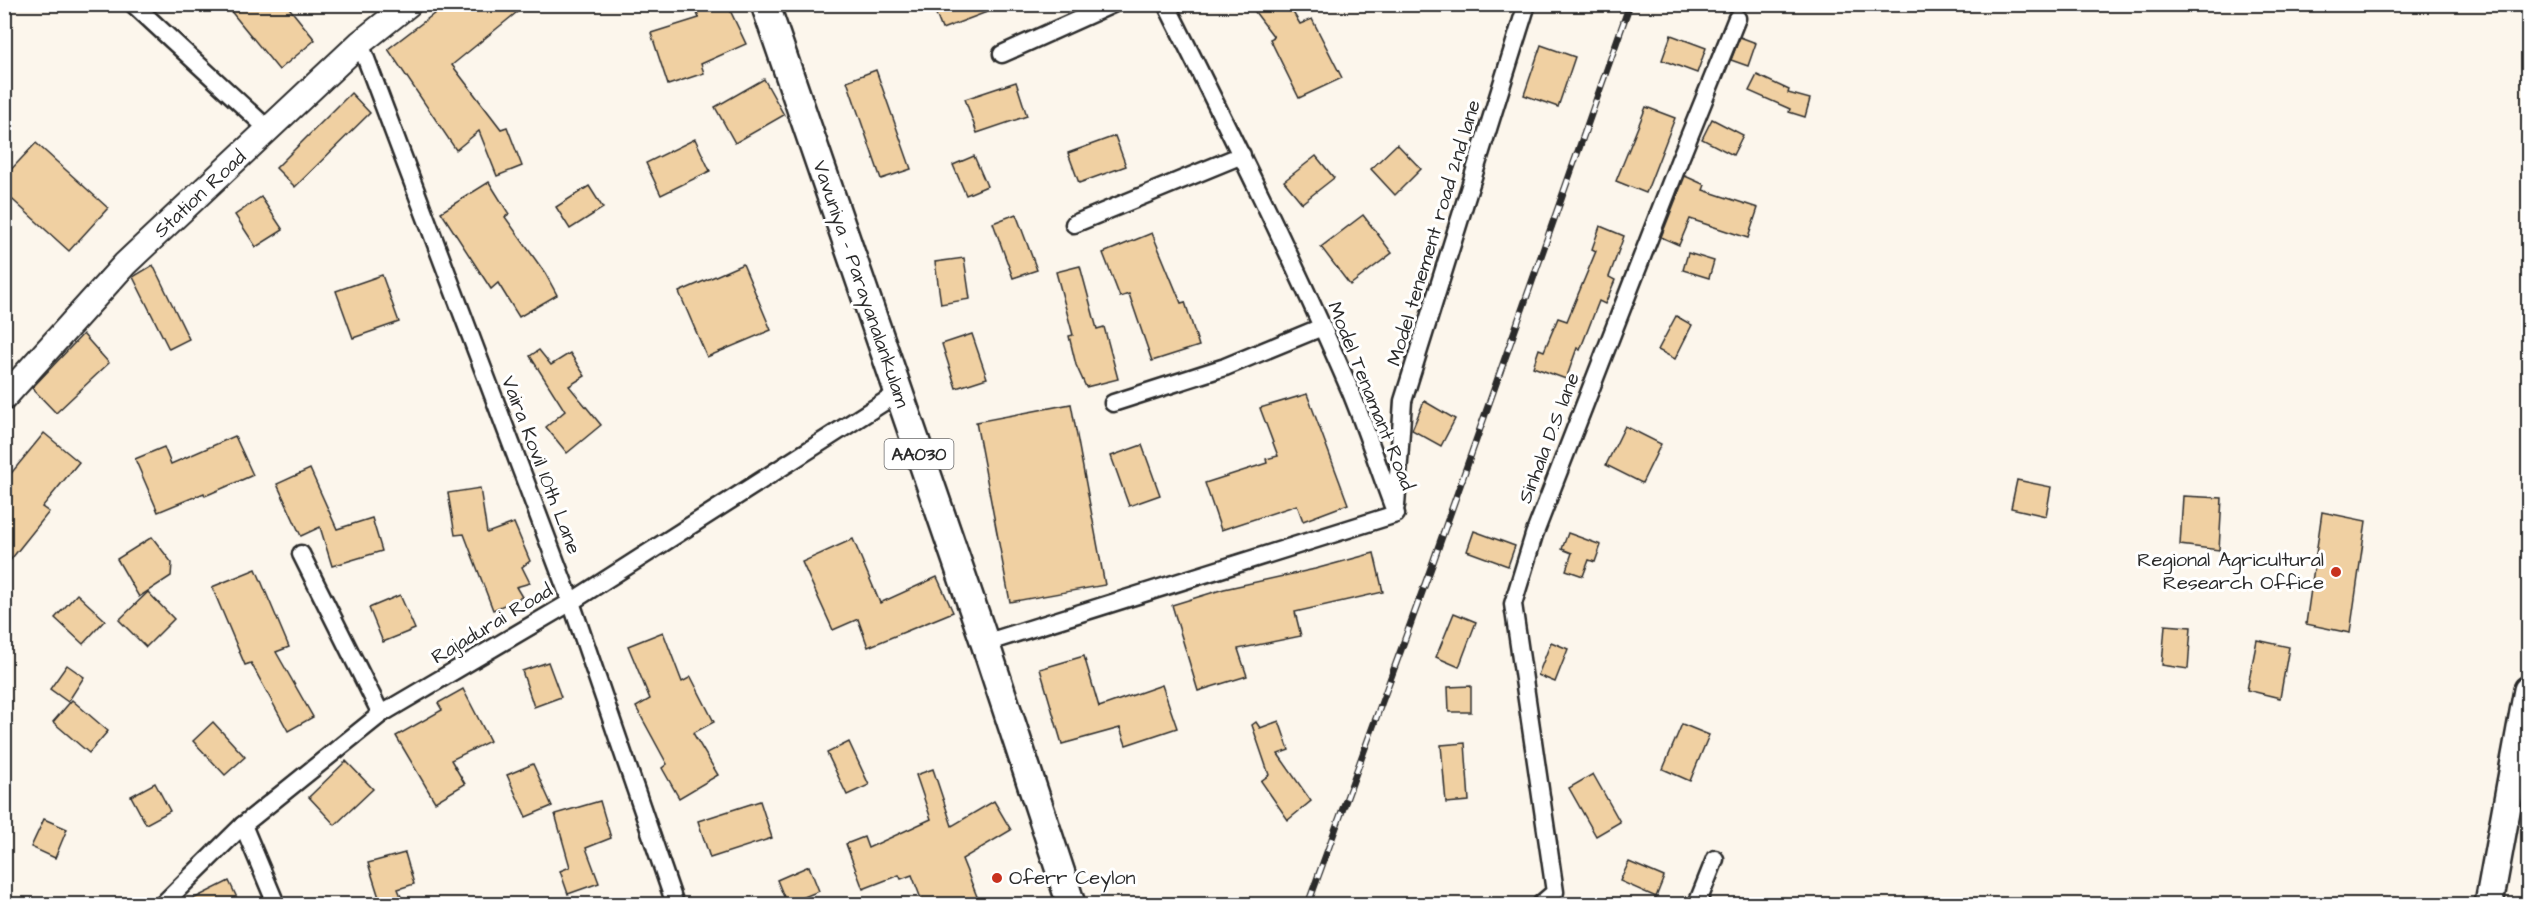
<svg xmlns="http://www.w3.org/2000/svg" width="2533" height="909" font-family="'Architects Daughter',sans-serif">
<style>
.building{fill:#f0d0a2;stroke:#2b2b2b;stroke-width:1.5}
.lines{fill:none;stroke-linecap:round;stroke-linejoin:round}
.minor-casing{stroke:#2b2b2b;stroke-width:21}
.secondary-casing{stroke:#2b2b2b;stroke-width:28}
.trunk-casing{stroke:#2b2b2b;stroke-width:32}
.minor{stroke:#fff;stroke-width:16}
.secondary{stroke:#fff;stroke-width:24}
.trunk{stroke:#fff;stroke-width:27}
.rail-casing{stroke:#2b2b2b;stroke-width:7}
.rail{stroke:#fff;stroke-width:4.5;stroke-dasharray:14;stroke-linecap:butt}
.poi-dot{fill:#c8321e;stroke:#fff;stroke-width:2}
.labels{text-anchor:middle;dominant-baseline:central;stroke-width:6;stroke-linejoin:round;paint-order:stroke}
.shield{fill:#fff;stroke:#6b6b6b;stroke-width:1.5}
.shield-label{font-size:18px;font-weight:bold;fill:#2b2b2b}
.street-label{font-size:20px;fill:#2b2b2b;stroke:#fff}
.poi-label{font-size:20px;fill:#2b2b2b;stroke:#fff;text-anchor:end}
</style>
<rect width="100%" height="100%" fill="#fcf6ec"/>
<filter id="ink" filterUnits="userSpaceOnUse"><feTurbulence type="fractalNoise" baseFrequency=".0167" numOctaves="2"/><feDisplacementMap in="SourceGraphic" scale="12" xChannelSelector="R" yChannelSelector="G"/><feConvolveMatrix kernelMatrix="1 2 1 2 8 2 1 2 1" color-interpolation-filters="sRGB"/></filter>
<g filter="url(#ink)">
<g class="building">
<polygon points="225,4 286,4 315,40 279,70"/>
<polygon points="447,4 527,4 452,65 501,129 507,127 522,166 497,176 479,131 456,150 388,49"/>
<polygon points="693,4 727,4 746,44 701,64 704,73 668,85 651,33 699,18"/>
<polygon points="932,4 1003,4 1003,6 942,29"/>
<polygon points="1249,4 1288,4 1300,24 1312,19 1342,78 1299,98 1270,39 1274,37"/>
<polygon points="1671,35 1706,48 1697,73 1662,60"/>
<polygon points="1740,37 1756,43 1748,66 1731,60"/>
<polygon points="1541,45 1575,57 1558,107 1524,95"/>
<polygon points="876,70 911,169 881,179 847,81"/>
<polygon points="1757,75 1789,90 1788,93 1810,99 1805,117 1789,112 1790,109 1749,91"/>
<polygon points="764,79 784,115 735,143 715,107"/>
<polygon points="1016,82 1027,116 977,133 965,99"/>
<polygon points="351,93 370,113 295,187 276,168"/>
<polygon points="1646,107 1675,118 1646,193 1616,181"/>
<polygon points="1712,119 1743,135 1733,155 1702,139"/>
<polygon points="1115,136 1126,166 1079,183 1068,153"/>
<polygon points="695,139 710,171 661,195 646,163"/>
<polygon points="36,143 108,208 69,251 4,192 4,177"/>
<polygon points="1397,144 1421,169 1395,195 1371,169"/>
<polygon points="974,156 987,186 966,195 953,165"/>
<polygon points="1316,156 1334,178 1302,203 1284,181"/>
<polygon points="1685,176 1705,185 1703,190 1758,208 1748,238 1690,219 1679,245 1661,237"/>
<polygon points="489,182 509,214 505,217 545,273 557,295 519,317 498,283 491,289 441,212"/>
<polygon points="589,186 603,208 570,229 556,207"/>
<polygon points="261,197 283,230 256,247 235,215"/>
<polygon points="1016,214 1037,270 1013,278 993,223"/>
<polygon points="1363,215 1392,253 1350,285 1321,247"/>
<polygon points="1600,226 1624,236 1609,277 1615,280 1605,304 1599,301 1580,350 1577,348 1566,379 1533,367 1539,349 1544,351 1558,318 1567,321 1596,251 1592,249"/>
<polygon points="1152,233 1181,303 1185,302 1199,346 1152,361 1129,294 1120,297 1103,253"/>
<polygon points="1688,253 1714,261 1709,278 1683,270"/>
<polygon points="964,258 970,299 941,304 935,262"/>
<polygon points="743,264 771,330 707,357 679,292"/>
<polygon points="153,265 189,339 169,349 133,277"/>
<polygon points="1080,266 1097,329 1104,327 1118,379 1086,387 1076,365 1069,336 1073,335 1056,272"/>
<polygon points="382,275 399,322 353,338 336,291"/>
<polygon points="1676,316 1692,325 1675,359 1658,350"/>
<polygon points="83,334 109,363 56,413 32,388"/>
<polygon points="972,334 987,378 956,388 942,344"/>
<polygon points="539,350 551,365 570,353 585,376 569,386 601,425 567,453 546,427 565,411 530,356"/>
<polygon points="1307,394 1348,504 1303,521 1297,505 1221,530 1205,483 1267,463 1266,459 1278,456 1260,408"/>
<polygon points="1424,401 1455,419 1441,446 1412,430"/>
<polygon points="1071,404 1105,585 1010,602 976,422"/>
<polygon points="1625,426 1661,444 1642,483 1606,465"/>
<polygon points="44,433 79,462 42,507 49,512 4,568 4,482"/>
<polygon points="235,436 253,475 205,496 204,493 158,512 135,459 164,447 171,464"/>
<polygon points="1142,445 1160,495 1129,506 1111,456"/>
<polygon points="310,469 337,529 372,518 382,551 332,566 320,527 301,536 277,484"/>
<polygon points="2017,480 2051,487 2046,516 2011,508"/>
<polygon points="480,488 487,533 514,523 530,561 522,567 530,583 516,587 522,597 493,610 464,534 455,535 448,493"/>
<polygon points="2183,496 2222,498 2219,550 2180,545"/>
<polygon points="2322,512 2366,521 2350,633 2306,624"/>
<polygon points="1474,531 1515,546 1508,566 1467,551"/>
<polygon points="1568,533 1601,545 1595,562 1589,560 1583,576 1566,570 1572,553 1562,549"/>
<polygon points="152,537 172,563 171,576 139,597 117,559"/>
<polygon points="853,539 880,603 937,577 953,612 868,647 858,619 833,630 802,562"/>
<polygon points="1374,553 1383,592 1295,612 1301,636 1238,649 1247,676 1198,691 1172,605 1224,589 1315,569"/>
<polygon points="256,569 289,647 276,652 313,717 288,731 251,663 245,665 212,587"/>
<polygon points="148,592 174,619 146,647 119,620"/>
<polygon points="77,594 105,620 83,644 55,618"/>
<polygon points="400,595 415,629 383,642 369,608"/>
<polygon points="1454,613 1476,622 1459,667 1436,657"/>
<polygon points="2165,625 2191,627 2188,669 2162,665"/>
<polygon points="663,632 682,682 691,677 714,722 693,733 718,775 679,798 662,768 667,764 636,707 650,699 628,646"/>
<polygon points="2257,640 2289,647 2280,698 2247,690"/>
<polygon points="1551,642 1568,649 1555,682 1538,675"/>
<polygon points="1084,656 1099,707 1162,685 1177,728 1126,745 1120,728 1062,744 1040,669"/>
<polygon points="548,662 561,697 534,707 522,671"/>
<polygon points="67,665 84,677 68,702 50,689"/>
<polygon points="1471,686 1471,712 1449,712 1448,687"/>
<polygon points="463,689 490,741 451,760 465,784 435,802 396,736 442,710 438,703"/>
<polygon points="72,700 108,731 89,753 53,722"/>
<polygon points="1279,721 1289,750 1278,754 1311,801 1288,820 1261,781 1269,775 1252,725 1256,722 1260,728"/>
<polygon points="213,722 245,757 225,775 193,741"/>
<polygon points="1682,724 1709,735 1690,781 1663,769"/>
<polygon points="849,742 869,785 847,795 827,753"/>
<polygon points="1465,743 1469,801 1446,803 1441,745"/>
<polygon points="346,761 373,789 335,825 309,797"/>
<polygon points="533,764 552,806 526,817 507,775"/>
<polygon points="933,769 952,826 994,801 1011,830 962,859 980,904 923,904 912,875 901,879 899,875 863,889 846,844 864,837 868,848 931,819 916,775"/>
<polygon points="1593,774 1620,822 1596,836 1569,788"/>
<polygon points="155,783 170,811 146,824 131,796"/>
<polygon points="600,801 611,838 586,848 599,883 568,894 560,871 570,867 555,814"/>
<polygon points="760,801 772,838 710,858 698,821"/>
<polygon points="44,819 67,829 55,858 31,847"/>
<polygon points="405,853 414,884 398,889 404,904 381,904 368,863"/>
<polygon points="1629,862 1664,877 1656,897 1620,881"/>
<polygon points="809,866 819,891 787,904 777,880"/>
<polygon points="229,881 240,904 183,904"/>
</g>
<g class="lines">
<defs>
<g id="minor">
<polyline points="133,4 269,130"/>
<polyline points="360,43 571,602 675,904"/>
<polyline points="1002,54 1113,4"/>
<polyline points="1074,224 1242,155"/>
<polyline points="1113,403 1225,367 1322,327"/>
<polyline points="1396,506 1403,401 1527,4"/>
<polyline points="301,554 381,714"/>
<path d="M985,643l411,-129c-16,-41 -29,-83 -46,-124 -56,-130 -120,-258 -184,-386"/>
<polyline points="243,825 276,904"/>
<polyline points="163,904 243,825 381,714 571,602 898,393"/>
<polyline points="1541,904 1555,892 1513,604 1534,535 1680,159 1737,18"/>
<polyline points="1697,904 1715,859"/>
</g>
<polyline id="secondary" points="4,398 125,264 360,43 409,4"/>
<g id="trunk">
<polyline points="765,4 985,643 1071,904"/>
<polyline points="2489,904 2528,690"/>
</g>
</defs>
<use href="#minor" class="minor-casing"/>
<use href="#secondary" class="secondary-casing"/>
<use href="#trunk" class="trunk-casing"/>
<use href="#minor" class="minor"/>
<use href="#secondary" class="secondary"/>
<use href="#trunk" class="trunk"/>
<defs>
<polyline id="rail" points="1308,904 1432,565 1630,4"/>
</defs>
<use href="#rail" class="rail-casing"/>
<use href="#rail" class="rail"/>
</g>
</g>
<g class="poi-dot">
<circle cx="2336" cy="572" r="6"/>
<circle cx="997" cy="878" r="6"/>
</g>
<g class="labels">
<rect class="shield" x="884.5" y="439" width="69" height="30" rx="4.5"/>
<g class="shield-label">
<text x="919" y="454">AA030</text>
</g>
<g class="street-label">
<text transform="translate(200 194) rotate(-43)">Station Road</text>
<text transform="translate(1434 233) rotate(-73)">Model tenement road 2nd lane</text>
<text transform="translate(861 284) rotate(71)">Vavuniya - Parayanalankulam</text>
<text transform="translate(1371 396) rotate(68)">Model Tenamant Road</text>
<text transform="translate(1549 438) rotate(-69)">Sinhala D.S lane</text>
<text transform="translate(541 465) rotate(69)">Vaira Kovil 10th Lane</text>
<text transform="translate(492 624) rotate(-31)">Rajadurai Road</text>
</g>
<g class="poi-label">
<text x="2324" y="560">Regional Agricultural<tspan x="2324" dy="23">Research Office</tspan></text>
<text x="1009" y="878" text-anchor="start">Oferr Ceylon</text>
</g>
</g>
<rect width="2533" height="909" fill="none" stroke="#fff" stroke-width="24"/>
<rect x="12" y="12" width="2509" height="885" fill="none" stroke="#2b2b2b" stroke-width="2" filter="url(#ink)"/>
</svg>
